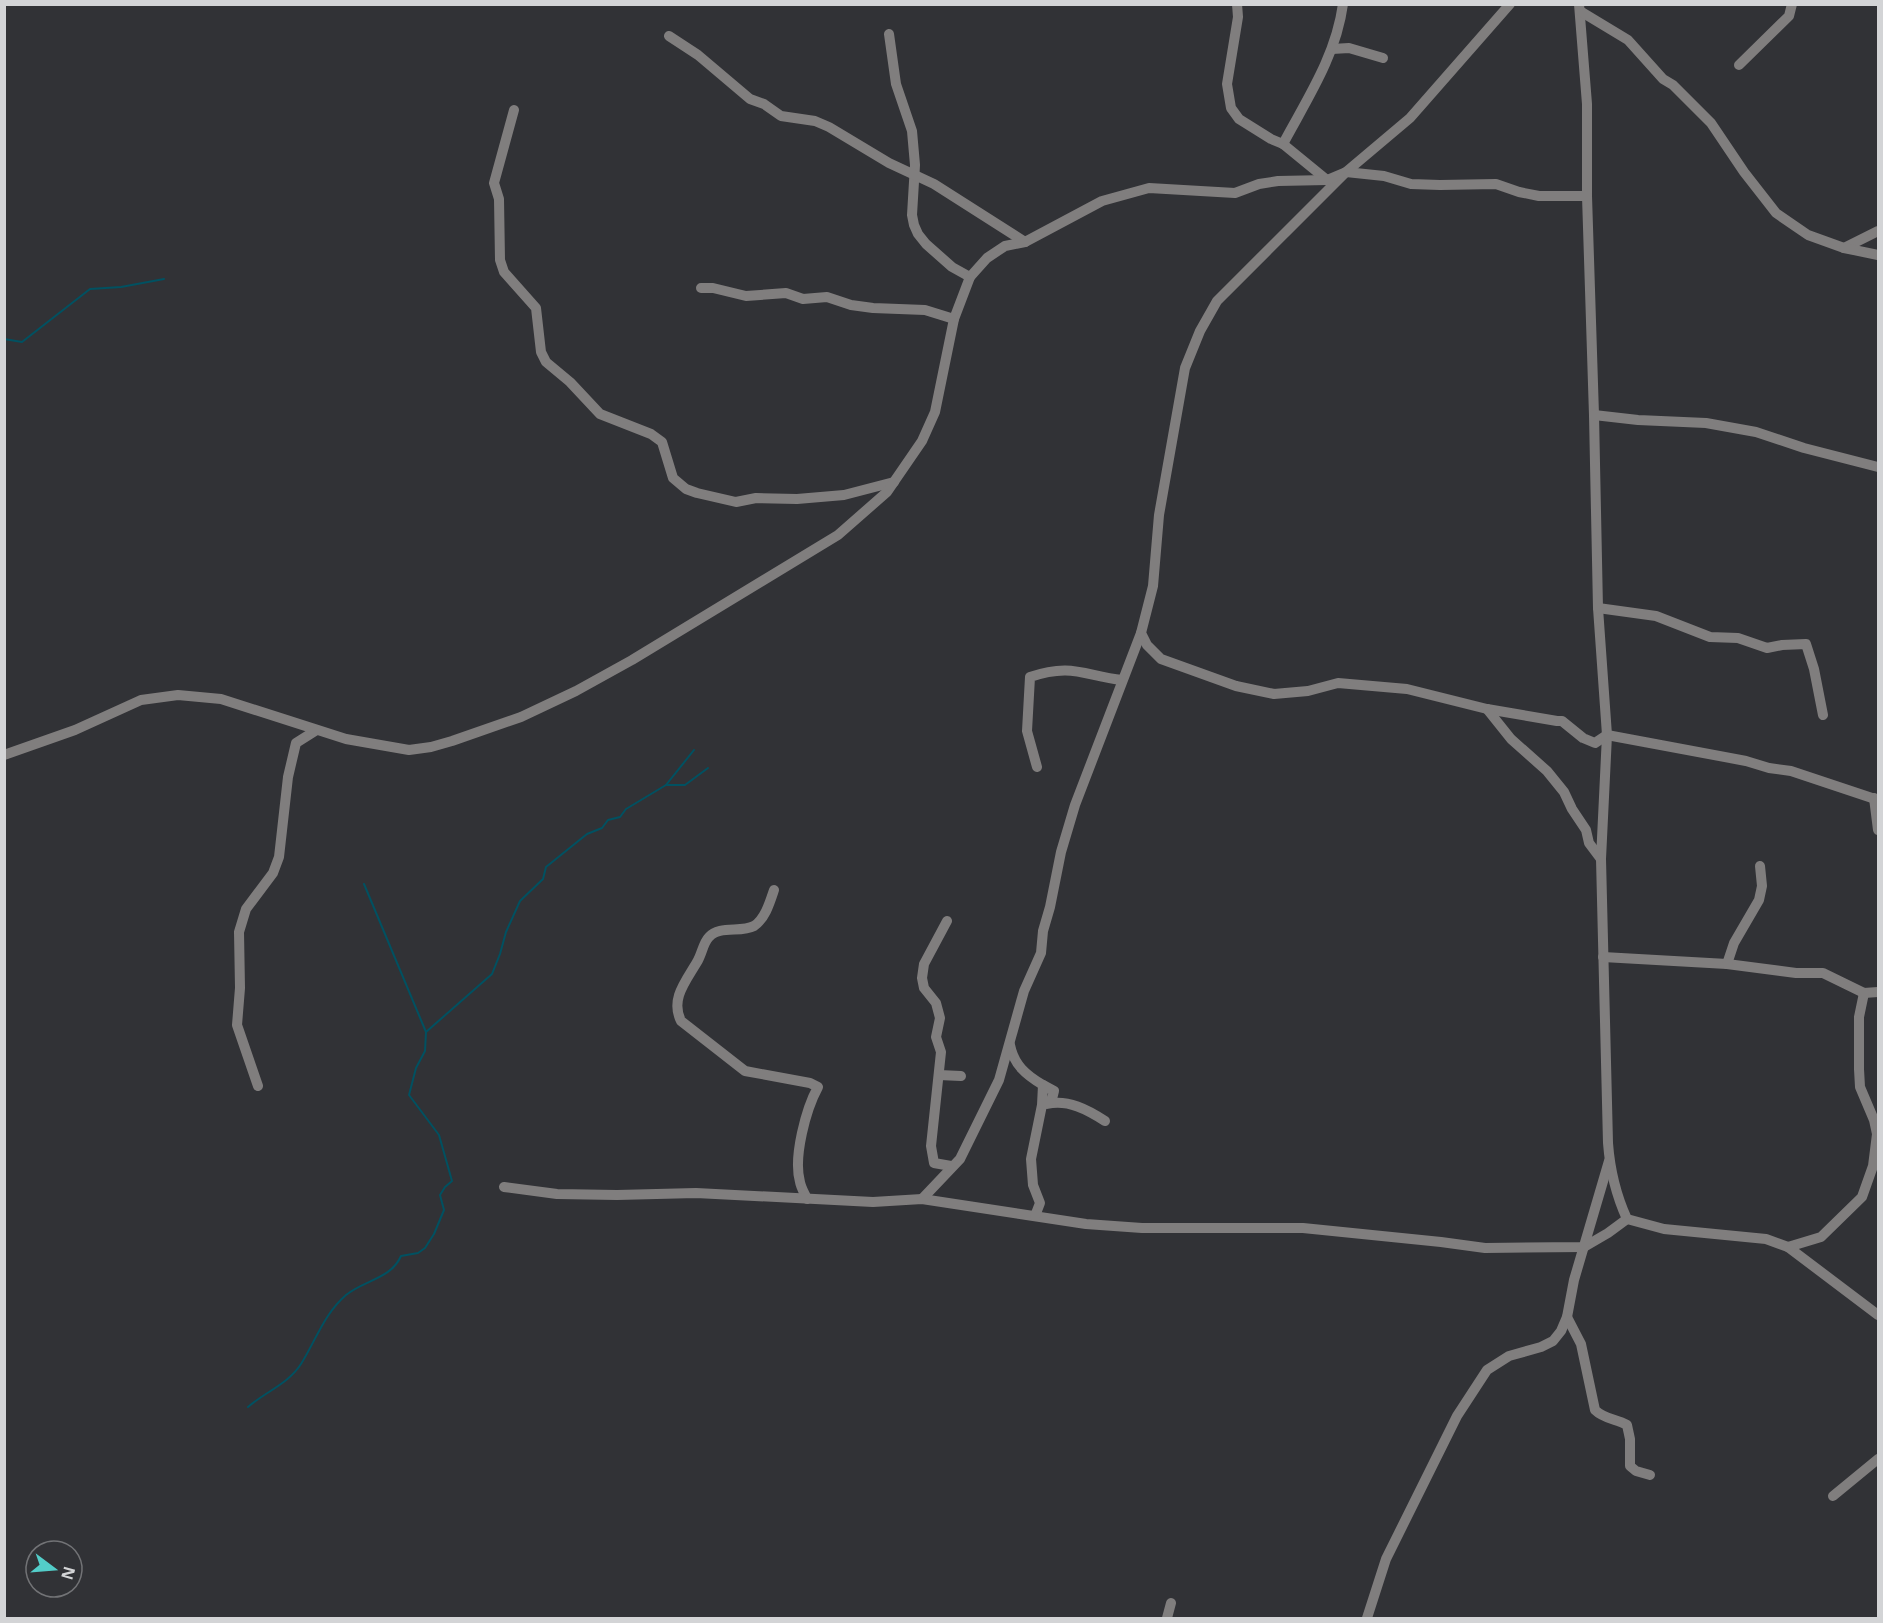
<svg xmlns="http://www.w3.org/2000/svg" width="1883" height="1623" font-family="'Noto Sans',sans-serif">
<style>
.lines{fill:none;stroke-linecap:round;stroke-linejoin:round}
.stream{stroke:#015161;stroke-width:2}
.minor{stroke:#807e7e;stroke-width:10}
</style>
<rect width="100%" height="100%" fill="#313236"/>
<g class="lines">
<g class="stream">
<polyline points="4,339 22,342 90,289 121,287 164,279"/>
<polyline points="666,785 685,785 708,768"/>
<polyline points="426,1032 492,974 500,954 506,932 520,901 543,879 546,867 587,834 602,828 608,820 620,817 626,809 666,785 694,750"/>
<path d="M248,1407c17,-15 40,-23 53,-43 15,-24 23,-50 45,-69 18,-15 45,-16 55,-39l17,-3 7,-5 9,-14 10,-24 -4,-15 5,-8 7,-6 -13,-46 -30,-40 7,-27 9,-17 1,-19 -62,-148"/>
</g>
<g class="minor">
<polyline points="1237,4 1238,17 1227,84 1231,108 1239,119 1271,139 1283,144 1327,180"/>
<polyline points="1510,4 1410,118 1346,172 1217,301 1200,331 1185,368 1159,515 1153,586 1141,633 1147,645 1161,659 1236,686 1274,694 1308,691 1338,683 1407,689 1487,709 1557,721 1562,721 1583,738 1595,743 1607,735 1746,761 1769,768 1791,771 1878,800"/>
<path d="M1579,4l8,100v92l7,219 4,193 9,127 -6,124 7,284c2,27 8,52 19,76l37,10 102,10 22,8 90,68"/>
<polyline points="1580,11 1628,40 1663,79 1673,85 1711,123 1744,172 1776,213 1808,235 1844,248 1878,231"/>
<polyline points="889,34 896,84 912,131 915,165 912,215 914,225 918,234 926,244 952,267 970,277"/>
<polyline points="669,36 698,55 750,99 764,104 781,116 815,121 829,127 889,163 934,184 1025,242"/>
<polyline points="1332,49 1349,48 1383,58"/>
<polyline points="1739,65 1789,16 1792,4"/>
<polyline points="514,110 494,183 499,199 500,260 504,272 536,308 541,352 546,362 570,382 600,414 651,434 662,442 673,478 686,489 697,493 736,502 756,498 797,499 844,495 894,482"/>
<path d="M1283,144c24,-45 53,-88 60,-140"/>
<polyline points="1844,248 1878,255"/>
<polyline points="701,288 713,288 746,296 786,293 803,299 827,297 851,305 873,308 925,310 954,319"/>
<polyline points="1594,415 1638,420 1706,423 1756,432 1804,448 1878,467"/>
<polyline points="1598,608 1656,616 1710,637 1738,638 1767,648 1782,645 1806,644 1814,669 1823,715"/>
<polyline points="1487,709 1511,739 1547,771 1564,792 1572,809 1586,830 1589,843 1601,859"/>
<polyline points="4,755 75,730 141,700 178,695 221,699 346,739 409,750 431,747 452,741 521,717 576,691 632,660 838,535 887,492 922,441 935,412 954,319 970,277 987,258 1005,246 1025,242 1102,201 1149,188 1235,193 1259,184 1278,181 1327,180 1346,172 1384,176 1411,184 1440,185 1496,184 1519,192 1539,196 1587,196"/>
<path d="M1037,767l-10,-36 3,-54c41,-14 53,-2 92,3"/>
<polyline points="1874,798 1878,830"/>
<path d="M774,890c-4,12 -9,29 -20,36 -13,7 -35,-1 -45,11 -6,6 -7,17 -12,25 -11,19 -27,37 -16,59l64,50 65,12 8,4c-12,22 -25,70 -18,95 1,6 5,12 7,17"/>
<polyline points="947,921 924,964 922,978 924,988 936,1003 940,1018 936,1037 941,1052 931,1146 934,1163 951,1166"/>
<polyline points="1603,957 1727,964 1796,973 1823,973 1864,993 1878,992"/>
<polyline points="1727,964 1734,943 1759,900 1762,886 1760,866"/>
<path d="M1010,1045c4,20 16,30 33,40"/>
<polyline points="939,1075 961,1076"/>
<polyline points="258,1086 237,1025 240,988 239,932 246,909 273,873 279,857 288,777 296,743 315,731"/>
<path d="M1047,1104c21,-5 41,6 58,17"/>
<polyline points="504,1187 557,1194 617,1195 696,1193 873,1202 922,1199 1086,1224 1142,1228 1303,1228 1441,1242 1485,1248 1584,1247 1608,1233 1627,1219"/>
<polyline points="922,1199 960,1159 999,1080 1024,991 1041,953 1043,931 1050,907 1061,852 1075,805 1141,633"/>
<polyline points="1035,1216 1040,1203 1033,1185 1031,1159 1042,1105 1043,1085 1054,1091 1051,1103"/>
<polyline points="1788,1247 1821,1237 1862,1197 1873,1166 1877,1134 1874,1120 1860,1087 1859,1069 1859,1017 1864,993"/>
<path d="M1567,1317l14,27 14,66c9,9 21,9 32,15l3,14v27l6,5 14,4"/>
<polyline points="1833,1496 1878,1459"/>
<polyline points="1167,1618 1171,1603"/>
<polyline points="1367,1618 1386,1559 1457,1416 1487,1370 1509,1356 1541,1347 1553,1341 1561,1331 1567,1317 1574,1280 1609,1161"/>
</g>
</g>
<rect width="1883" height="1623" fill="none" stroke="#d3d4d6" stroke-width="12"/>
<g transform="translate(54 1569) rotate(106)"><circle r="28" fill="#313236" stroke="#727376" stroke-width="1.5"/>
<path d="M0-4.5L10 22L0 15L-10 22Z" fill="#53cdc9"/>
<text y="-9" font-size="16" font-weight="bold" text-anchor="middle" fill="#d3d4d6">N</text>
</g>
</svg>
